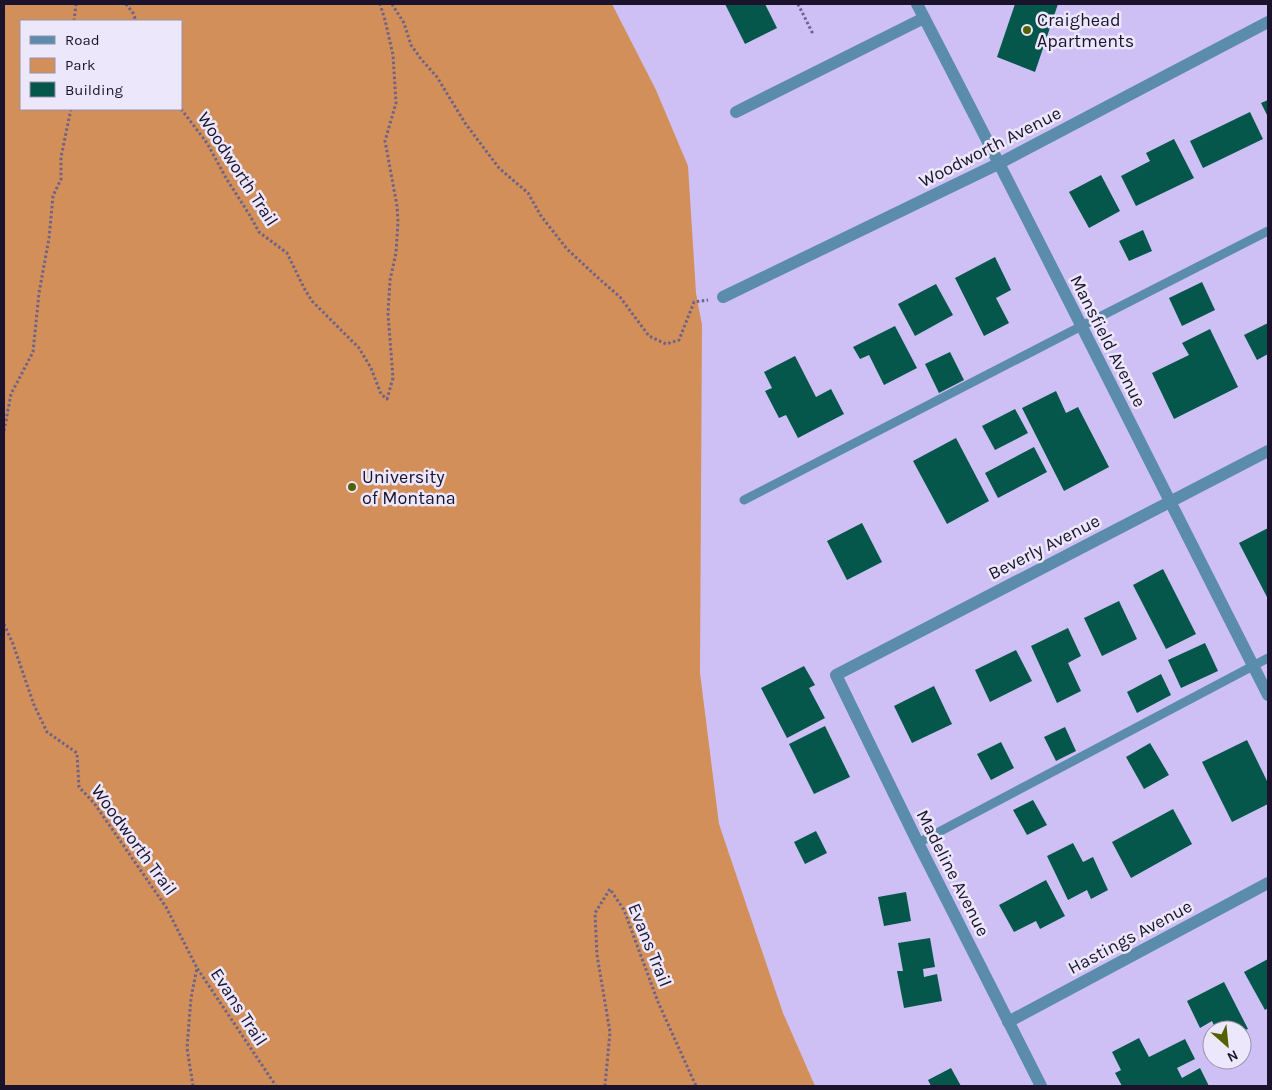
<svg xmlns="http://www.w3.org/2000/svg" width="1272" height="1090" font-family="Karla,sans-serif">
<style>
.green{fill:#d38f5a;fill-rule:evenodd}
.building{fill:#04574a}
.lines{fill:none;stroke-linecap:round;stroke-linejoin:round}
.path{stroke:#6d6288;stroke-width:3;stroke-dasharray:2.5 2.5;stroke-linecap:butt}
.lane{stroke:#5b8cab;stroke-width:9}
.street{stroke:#5b8cab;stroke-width:12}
.poi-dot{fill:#556000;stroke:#ece7fb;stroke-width:2}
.labels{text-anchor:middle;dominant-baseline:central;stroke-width:5;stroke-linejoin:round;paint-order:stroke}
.poi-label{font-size:18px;fill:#1b132b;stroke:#ece7fb;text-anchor:start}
.street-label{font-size:18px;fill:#1b132b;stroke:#ece7fb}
</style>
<rect width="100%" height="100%" fill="#cec0f5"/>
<path class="green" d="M4,4h608l44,86 32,76 8,127 6,32 -2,348 19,151 64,189 32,73h-811zM21,21h160v88h-160z"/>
<g class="building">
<polygon points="725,4 765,4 777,28 745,44"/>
<polygon points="1015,4 1058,4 1035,72 997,57"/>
<polygon points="1268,100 1268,117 1261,103"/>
<polygon points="1250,112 1263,139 1203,168 1190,141"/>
<polygon points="1174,139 1194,178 1136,206 1121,176 1150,161 1146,153"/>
<polygon points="1101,175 1120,211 1089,228 1069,192"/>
<polygon points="1143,230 1152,251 1129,261 1119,241"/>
<polygon points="995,257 1011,290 996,298 1009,323 984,336 955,278"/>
<polygon points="1202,282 1215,310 1182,326 1169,298"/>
<polygon points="936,284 953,315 915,336 898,304"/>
<polygon points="1268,323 1268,354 1257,360 1244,335"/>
<polygon points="895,326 917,368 884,385 869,355 860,359 853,347"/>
<polygon points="1210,329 1238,387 1174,419 1152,373 1189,355 1182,343"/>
<polygon points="950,352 964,380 939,393 925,364"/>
<polygon points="795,356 816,397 831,389 844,414 798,438 786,415 779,418 765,391 772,388 764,372"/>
<polygon points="1056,391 1066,413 1078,407 1109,467 1064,491 1022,408"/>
<polygon points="1015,409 1028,433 995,450 982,426"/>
<polygon points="956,438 989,501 947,524 913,461"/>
<polygon points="1034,447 1047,472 998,498 985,473"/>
<polygon points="862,523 882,562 847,580 827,541"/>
<polygon points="1268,528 1268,599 1239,543"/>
<polygon points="1163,569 1196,634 1166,649 1133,585"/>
<polygon points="1119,601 1137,639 1102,656 1084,618"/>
<polygon points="1068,628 1081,656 1068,663 1081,691 1057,703 1031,646"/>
<polygon points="1205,643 1218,671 1181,688 1168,660"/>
<polygon points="1016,650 1032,681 990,702 975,670"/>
<polygon points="804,666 815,685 809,688 825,718 787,738 761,688"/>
<polygon points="1161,674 1171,695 1137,713 1127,692"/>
<polygon points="934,686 952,724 912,743 894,706"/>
<polygon points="825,726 850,777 814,794 789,744"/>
<polygon points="1065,727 1076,751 1056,761 1044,737"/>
<polygon points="1247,740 1268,783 1268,804 1232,822 1202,762"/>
<polygon points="1001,742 1014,768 991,780 977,754"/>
<polygon points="1150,743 1169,775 1144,789 1126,757"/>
<polygon points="1033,800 1047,825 1027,835 1013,810"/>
<polygon points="1173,809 1192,844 1131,878 1112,842"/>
<polygon points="816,831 827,853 805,864 794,842"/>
<polygon points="1073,843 1083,862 1093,857 1108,890 1091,899 1087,890 1068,900 1047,856"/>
<polygon points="1046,880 1065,916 1040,929 1036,921 1014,932 999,905"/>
<polygon points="906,892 911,921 884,926 878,897"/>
<polygon points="930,938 935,967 923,969 924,977 937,974 942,1001 904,1008 897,971 903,971 898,943"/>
<polygon points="1268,959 1268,1008 1265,1010 1244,972"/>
<polygon points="1224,982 1248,1029 1242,1031 1242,1030 1216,1030 1212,1021 1200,1028 1187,1001"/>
<polygon points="1139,1038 1149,1057 1185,1039 1195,1059 1177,1068 1182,1078 1200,1068 1209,1086 1154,1086 1153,1085 1150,1086 1122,1086 1115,1073 1121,1070 1112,1052"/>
<polygon points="951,1068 961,1086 931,1086 928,1080"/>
</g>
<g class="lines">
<g class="path">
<polyline points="126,4 133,13 136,21"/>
<polyline points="392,4 404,23 411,45 421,59 437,77 465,123 499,168 528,193 541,216 567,249 596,276 620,297 649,336 666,344 679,340 694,302 708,300"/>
<polyline points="798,4 813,34"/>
<polyline points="74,21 76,4"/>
<polyline points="181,109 207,143 226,178 249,214 259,232 287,253 304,288 312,301 359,348 371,368 381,394 387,399 393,378 388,314 390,280 396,253 398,222 397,206 385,141 396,103 393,55 385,20 380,4"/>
<polyline points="4,431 11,394 33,352 39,293 49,238 53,196 61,179 61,157 71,109"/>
<polyline points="4,624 13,644 34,705 47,732 77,753 79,787 94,803 166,907 197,968"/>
<polyline points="193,1086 187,1048 191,998 197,968 276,1086"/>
<polyline points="605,1086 610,1032 597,955 595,913 610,889 624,910 658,1002 696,1086"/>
</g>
<g class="lane">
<polyline points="744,500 1070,332 1268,231"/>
<polyline points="918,843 1268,658"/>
</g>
<g class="street">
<path d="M917,4c119,229 234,461 351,691"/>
<polyline points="736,112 924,18"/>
<polyline points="723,297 1000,163 1268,22"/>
<polyline points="1008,1022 1268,883"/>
<polyline points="1041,1086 918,843 836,675 1268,451"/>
</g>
</g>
<g class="poi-dot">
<circle cx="1027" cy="30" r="5"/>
<circle cx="352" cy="487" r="5"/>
</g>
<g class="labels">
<g class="poi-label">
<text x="1037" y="20">Craighead<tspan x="1037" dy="21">Apartments</tspan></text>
<text x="362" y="477">University<tspan x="362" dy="21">of Montana</tspan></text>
</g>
<g class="street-label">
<text transform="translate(990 147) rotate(-27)">Woodworth Avenue</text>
<text transform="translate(238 169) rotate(57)">Woodworth Trail</text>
<text transform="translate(1108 341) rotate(63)">Mansfield Avenue</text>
<text transform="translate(1044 547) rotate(-27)">Beverly Avenue</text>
<text transform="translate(134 840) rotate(54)">Woodworth Trail</text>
<text transform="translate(953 873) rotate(63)">Madeline Avenue</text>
<text transform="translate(1130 937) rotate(-28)">Hastings Avenue</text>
<text transform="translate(650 945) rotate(68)">Evans Trail</text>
<text transform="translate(239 1007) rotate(57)">Evans Trail</text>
</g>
</g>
<rect width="1272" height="1090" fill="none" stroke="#1b132b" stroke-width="10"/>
<rect x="20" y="20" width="162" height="90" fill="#ece7fb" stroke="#9892a8"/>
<rect x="30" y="36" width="25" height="8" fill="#5b8cab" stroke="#9892a8"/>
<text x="65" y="45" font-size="15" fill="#1b132b">Road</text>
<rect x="30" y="58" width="25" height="15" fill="#d38f5a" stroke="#9892a8"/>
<text x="65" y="70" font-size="15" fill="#1b132b">Park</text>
<rect x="30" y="82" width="25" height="15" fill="#04574a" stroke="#9892a8"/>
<text x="65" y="95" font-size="15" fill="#1b132b">Building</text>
<g transform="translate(1227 1045) rotate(153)"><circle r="24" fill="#ece7fb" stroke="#9892a8"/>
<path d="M0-4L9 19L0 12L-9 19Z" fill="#556000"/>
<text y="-8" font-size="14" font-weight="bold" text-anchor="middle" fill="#1b132b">N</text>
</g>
</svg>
